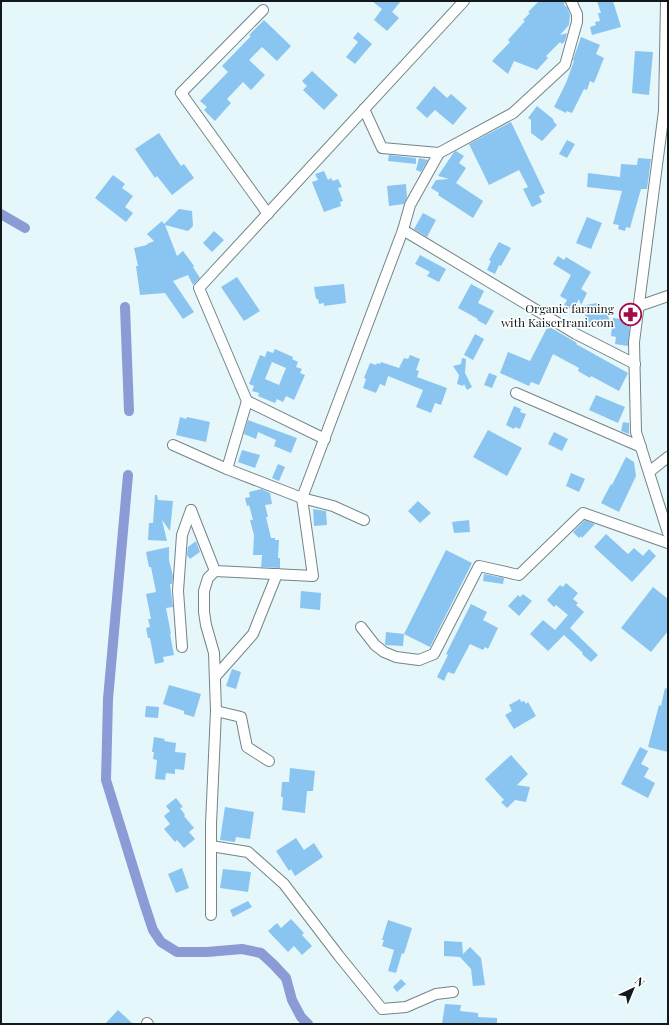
<svg xmlns="http://www.w3.org/2000/svg" width="669" height="1025" font-family="'Playfair Display',serif">
<style>
.lines{fill:none;stroke-linecap:round;stroke-linejoin:round}
.canal{stroke:#8b9bd5;stroke-width:10}
.building{fill:#89c5f0;fill-rule:evenodd}
.minor-casing{stroke:#748487;stroke-width:12}
.minor{stroke:#fff;stroke-width:10}
.labels{text-anchor:middle;dominant-baseline:central;stroke-width:3;stroke-linejoin:round;paint-order:stroke}
.poi-label{font-size:12px;fill:#12191a;stroke:#fff;text-anchor:end}
</style>
<rect width="100%" height="100%" fill="#e5f7fa"/>
<g class="lines">
<g class="canal">
<polyline points="1,214 25,228"/>
<polyline points="125,307 129,411"/>
<polyline points="128,475 108,699 106,780 145,906 153,930 161,942 177,952 207,952 242,949 261,953 274,965 286,978 292,1000 301,1017 308,1024"/>
</g>
</g>
<g class="building">
<polygon points="372,1 401,1 392,12 399,18 387,31 374,20 382,9"/>
<polygon points="539,1 565,1 564,5 567,7 570,15 569,25 560,35 567,33 565,41 562,44 560,42 546,56 548,58 537,70 514,61 508,74 492,61 510,42 508,40 525,21 523,20 530,13 528,12"/>
<polygon points="597,1 613,1 621,27 592,35 590,27 596,25 595,22 600,21 598,13 601,13"/>
<polygon points="264,20 291,46 277,61 262,47 249,60 265,75 251,90 243,82 227,99 231,103 215,121 204,110 207,107 200,101 228,72 222,66 251,36 249,35"/>
<polygon points="358,32 372,44 355,64 346,57 358,42 353,38"/>
<polygon points="581,37 600,45 596,54 604,58 594,83 590,81 587,90 584,89 572,113 567,111 566,113 554,107 566,83 574,61 573,60"/>
<polygon points="635,51 653,52 649,95 632,93"/>
<polygon points="312,71 338,95 324,110 303,90 307,86 302,81"/>
<polygon points="434,86 447,98 451,94 467,108 453,125 435,110 427,118 416,108"/>
<polygon points="537,106 553,119 554,122 557,125 542,141 531,133 531,120 528,118"/>
<polygon points="511,122 545,193 539,196 542,202 532,207 523,189 528,187 519,170 489,185 469,144"/>
<polygon points="159,133 181,166 184,164 194,178 172,195 157,176 155,178 135,149"/>
<polygon points="567,140 575,144 567,158 559,154"/>
<polygon points="456,151 464,156 459,163 466,168 456,183 483,201 473,218 438,195 439,193 431,188 436,180 449,179 438,176 454,152"/>
<polygon points="389,155 416,158 416,164 388,161"/>
<polygon points="419,158 428,160 421,172 416,170"/>
<polygon points="638,158 651,159 647,189 641,189 630,228 626,227 625,231 618,229 619,225 613,224 622,191 587,187 588,173 620,177 621,164 637,165"/>
<polygon points="324,171 328,180 331,178 333,181 338,179 342,187 338,188 343,201 340,202 341,206 324,212 312,182 318,180 315,174"/>
<polygon points="113,175 125,184 122,188 133,196 125,207 133,213 126,222 95,198"/>
<polygon points="406,184 407,197 404,204 389,206 387,186"/>
<polygon points="179,209 192,211 193,226 188,231 165,225 177,256 183,251 194,266 193,267 200,278 193,285 188,275 173,281 194,312 183,319 165,293 140,295 136,266 138,266 134,248 147,245 147,244 154,241 147,234 162,221 164,224"/>
<polygon points="423,213 436,220 427,237 414,229"/>
<polygon points="587,217 602,223 591,249 576,243"/>
<polygon points="214,231 224,240 212,252 203,243"/>
<polygon points="499,242 511,248 501,266 499,265 495,274 487,270 491,261 489,260"/>
<polygon points="420,255 446,269 439,282 427,276 430,272 415,264"/>
<polygon points="558,256 564,260 566,257 591,272 581,289 587,293 581,305 579,299 573,310 564,305 567,300 560,296 571,275 553,264"/>
<polygon points="237,277 260,311 244,321 221,287"/>
<polygon points="344,284 346,303 324,306 324,303 319,304 318,299 316,299 314,287"/>
<polygon points="471,284 484,291 478,303 494,311 486,325 477,320 478,319 458,308"/>
<polygon points="597,303 604,307 610,321 595,325 588,322 581,306"/>
<polygon points="613,318 630,320 628,346 615,344 616,337 611,336"/>
<polygon points="548,326 577,343 576,344 628,373 619,391 591,376 590,378 578,371 579,368 553,354 539,385 531,382 529,386 500,373 508,352 530,361"/>
<polygon points="475,334 484,339 473,360 464,355"/>
<path d="M275,349l18,8 -1,2 6,3 -2,5 6,2 -2,4 5,2 -11,25 -8,-4 -3,6 -6,-3 -2,4 -17,-7 1,-3 -7,-2 2,-5 -5,-2 11,-29 5,2 2,-6 6,2zM272,362l14,6 -7,17 -14,-6z"/>
<polygon points="410,355 420,359 416,370 419,371 417,377 447,388 441,405 435,403 431,413 416,407 423,390 388,376 385,386 380,384 376,393 363,388 366,379 364,378 370,363 376,365 377,363 380,364 381,362 399,368 404,358 408,359"/>
<polygon points="462,358 466,359 465,373 472,387 467,390 464,384 463,386 457,384 459,375 453,366 461,364"/>
<polygon points="489,373 497,376 492,388 484,385"/>
<polygon points="596,395 625,407 618,423 589,410"/>
<polygon points="514,406 521,409 520,412 526,414 520,429 515,427 514,429 506,425"/>
<polygon points="180,417 186,419 187,417 210,422 206,442 176,435"/>
<polygon points="248,420 297,438 291,453 274,446 276,440 258,432 256,439 244,434"/>
<polygon points="623,422 629,423 629,434 621,431"/>
<polygon points="488,430 522,448 507,476 473,457"/>
<polygon points="554,432 568,439 562,451 548,444"/>
<polygon points="242,450 260,455 255,468 238,462"/>
<polygon points="626,457 634,462 636,476 619,512 601,503 611,484 612,485"/>
<polygon points="278,464 285,467 279,481 272,478"/>
<polygon points="571,473 585,479 579,492 566,486"/>
<polygon points="261,489 270,493 272,504 265,505 268,517 266,517 271,538 275,538 275,540 279,540 278,558 280,558 280,568 261,567 262,555 253,555 254,535 250,520 253,520 249,505 247,506 245,498 250,497 249,492"/>
<polygon points="155,495 157,495 158,500 173,501 170,531 162,520 167,541 148,540 149,523 153,523"/>
<polygon points="418,501 431,513 420,523 408,511"/>
<polygon points="313,509 326,511 327,525 314,526"/>
<polygon points="469,520 470,532 454,533 452,522"/>
<polygon points="585,520 595,524 582,538 581,536 579,538 573,532"/>
<polygon points="606,534 628,554 634,548 643,556 649,549 656,556 632,582 594,547"/>
<polygon points="196,541 200,552 190,559 187,555 188,547"/>
<polygon points="169,547 169,560 173,576 172,584 170,584 173,607 166,608 171,634 170,634 174,655 163,657 164,662 155,664 150,638 148,638 146,628 150,627 148,619 151,619 146,594 156,592 151,567 149,567 146,552"/>
<polygon points="446,550 472,563 430,647 404,634"/>
<polygon points="484,574 504,578 503,584 483,581"/>
<polygon points="566,583 578,593 573,599 578,603 576,605 584,612 570,628 598,655 591,662 582,654 583,653 564,635 548,651 530,634 543,620 555,630 568,615 556,605 554,607 547,600 560,585 563,587"/>
<polygon points="653,587 668,599 668,631 651,652 621,628"/>
<polygon points="301,591 321,593 320,610 300,608"/>
<polygon points="523,594 532,601 519,616 508,606 518,595 520,597"/>
<polygon points="471,604 487,612 483,620 498,628 488,649 485,647 483,650 470,644 454,674 448,672 444,681 437,677 448,655 446,654"/>
<polygon points="386,632 404,634 403,646 385,645"/>
<polygon points="232,669 241,672 236,689 226,686"/>
<polygon points="169,685 201,694 194,717 184,714 184,711 163,704"/>
<polygon points="665,688 668,689 668,752 648,747 659,705 661,706"/>
<polygon points="520,699 521,702 524,701 526,704 528,702 536,716 514,729 505,715 512,711 509,705"/>
<polygon points="146,706 159,707 158,718 145,717"/>
<polygon points="154,737 165,739 164,741 176,743 175,752 186,753 184,770 175,769 175,774 166,773 165,780 155,779 157,760 153,759 154,752 152,752"/>
<polygon points="640,747 648,751 641,764 649,768 644,777 655,783 648,798 621,784"/>
<polygon points="511,755 528,774 517,785 530,787 526,802 515,800 507,808 501,802 504,800 485,779"/>
<polygon points="290,768 315,771 313,791 307,791 305,813 282,810 283,797 281,797 282,782 289,782"/>
<polygon points="176,798 183,807 180,808 185,815 184,816 194,828 189,832 195,839 184,848 177,840 175,842 164,829 170,824 164,816 170,811 166,806"/>
<polygon points="225,807 254,812 250,839 236,837 235,842 220,840"/>
<polygon points="296,838 304,850 314,843 323,857 295,876 291,869 289,871 276,851"/>
<polygon points="182,868 189,888 176,893 168,874"/>
<polygon points="223,869 251,872 248,892 220,888"/>
<polygon points="248,901 252,907 233,917 230,910"/>
<polygon points="291,919 304,933 302,935 312,946 302,955 294,946 288,952 268,931 277,923 281,928"/>
<polygon points="388,920 412,928 404,954 402,953 396,973 388,971 394,950 382,946 384,940 382,940"/>
<polygon points="444,941 462,942 463,954 470,947 481,958 485,985 473,986 471,969 460,957 444,956"/>
<polygon points="401,979 406,984 397,992 393,987"/>
<polygon points="445,1004 461,1005 460,1011 478,1013 478,1017 497,1018 497,1024 442,1024"/>
<polygon points="118,1010 133,1024 105,1024"/>
</g>
<g class="lines">
<defs>
<g id="minor">
<polyline points="666,1 664,111 634,342 636,432 668,533"/>
<polyline points="263,10 181,93 268,214"/>
<polyline points="364,109 382,148 439,153"/>
<polyline points="403,230 576,334 635,364"/>
<polyline points="639,306 668,296"/>
<polyline points="516,393 641,447"/>
<polyline points="247,401 325,439"/>
<polyline points="173,445 227,469 302,498 333,506 364,520"/>
<polyline points="227,469 247,401 199,288 464,1"/>
<polyline points="649,472 668,457"/>
<polyline points="191,510 215,571 313,576 302,498 403,230 410,205 439,153 513,113 565,65 577,22 577,14 571,1"/>
<polyline points="361,627 375,645 384,652 396,657 419,660 434,654 479,566 519,575 583,513 668,543"/>
<polyline points="182,647 178,591 182,535 191,510"/>
<polyline points="215,677 253,634 277,574"/>
<polyline points="216,711 241,717 247,747 269,761"/>
<polyline points="211,846 248,852 284,884 339,956 382,1009 406,1007 436,994 453,992"/>
<polyline points="211,915 211,824 216,711 214,653 206,625 204,612 204,591 208,578 215,571"/>
<polyline points="147,1023 148,1024"/>
</g>
</defs>
<use href="#minor" class="minor-casing"/>
<use href="#minor" class="minor"/>
</g>
<defs>
<symbol id="pharmacy-ring" viewBox="-11 -11 22 22"><circle r="9.5" fill="#fff" stroke="#a30c48" stroke-width="1.5"/><path d="M-2-6h4v4h4v4h-4v4h-4v-4h-4v-4h4Z" fill="#a30c48"/></symbol>
</defs>
<g fill-rule="evenodd">
<use href="#pharmacy-ring" x="618" y="302" width="25" height="25"/>
</g>
<g class="labels">
<g class="poi-label">
<text x="614" y="308">Organic farming<tspan x="614" dy="14">with KaiserIrani.com</tspan></text>
</g>
</g>
<rect width="669" height="1025" fill="none" stroke="#12191a" stroke-width="4"/>
<g transform="translate(633 989) rotate(44)" stroke="#ffffff" stroke-width="3" paint-order="stroke">
<path d="M0-3L7 15L0 10L-7 15Z" fill="#12191a"/>
<text y="-6" font-size="11" font-weight="bold" text-anchor="middle" fill="#12191a">N</text>
</g>
</svg>
